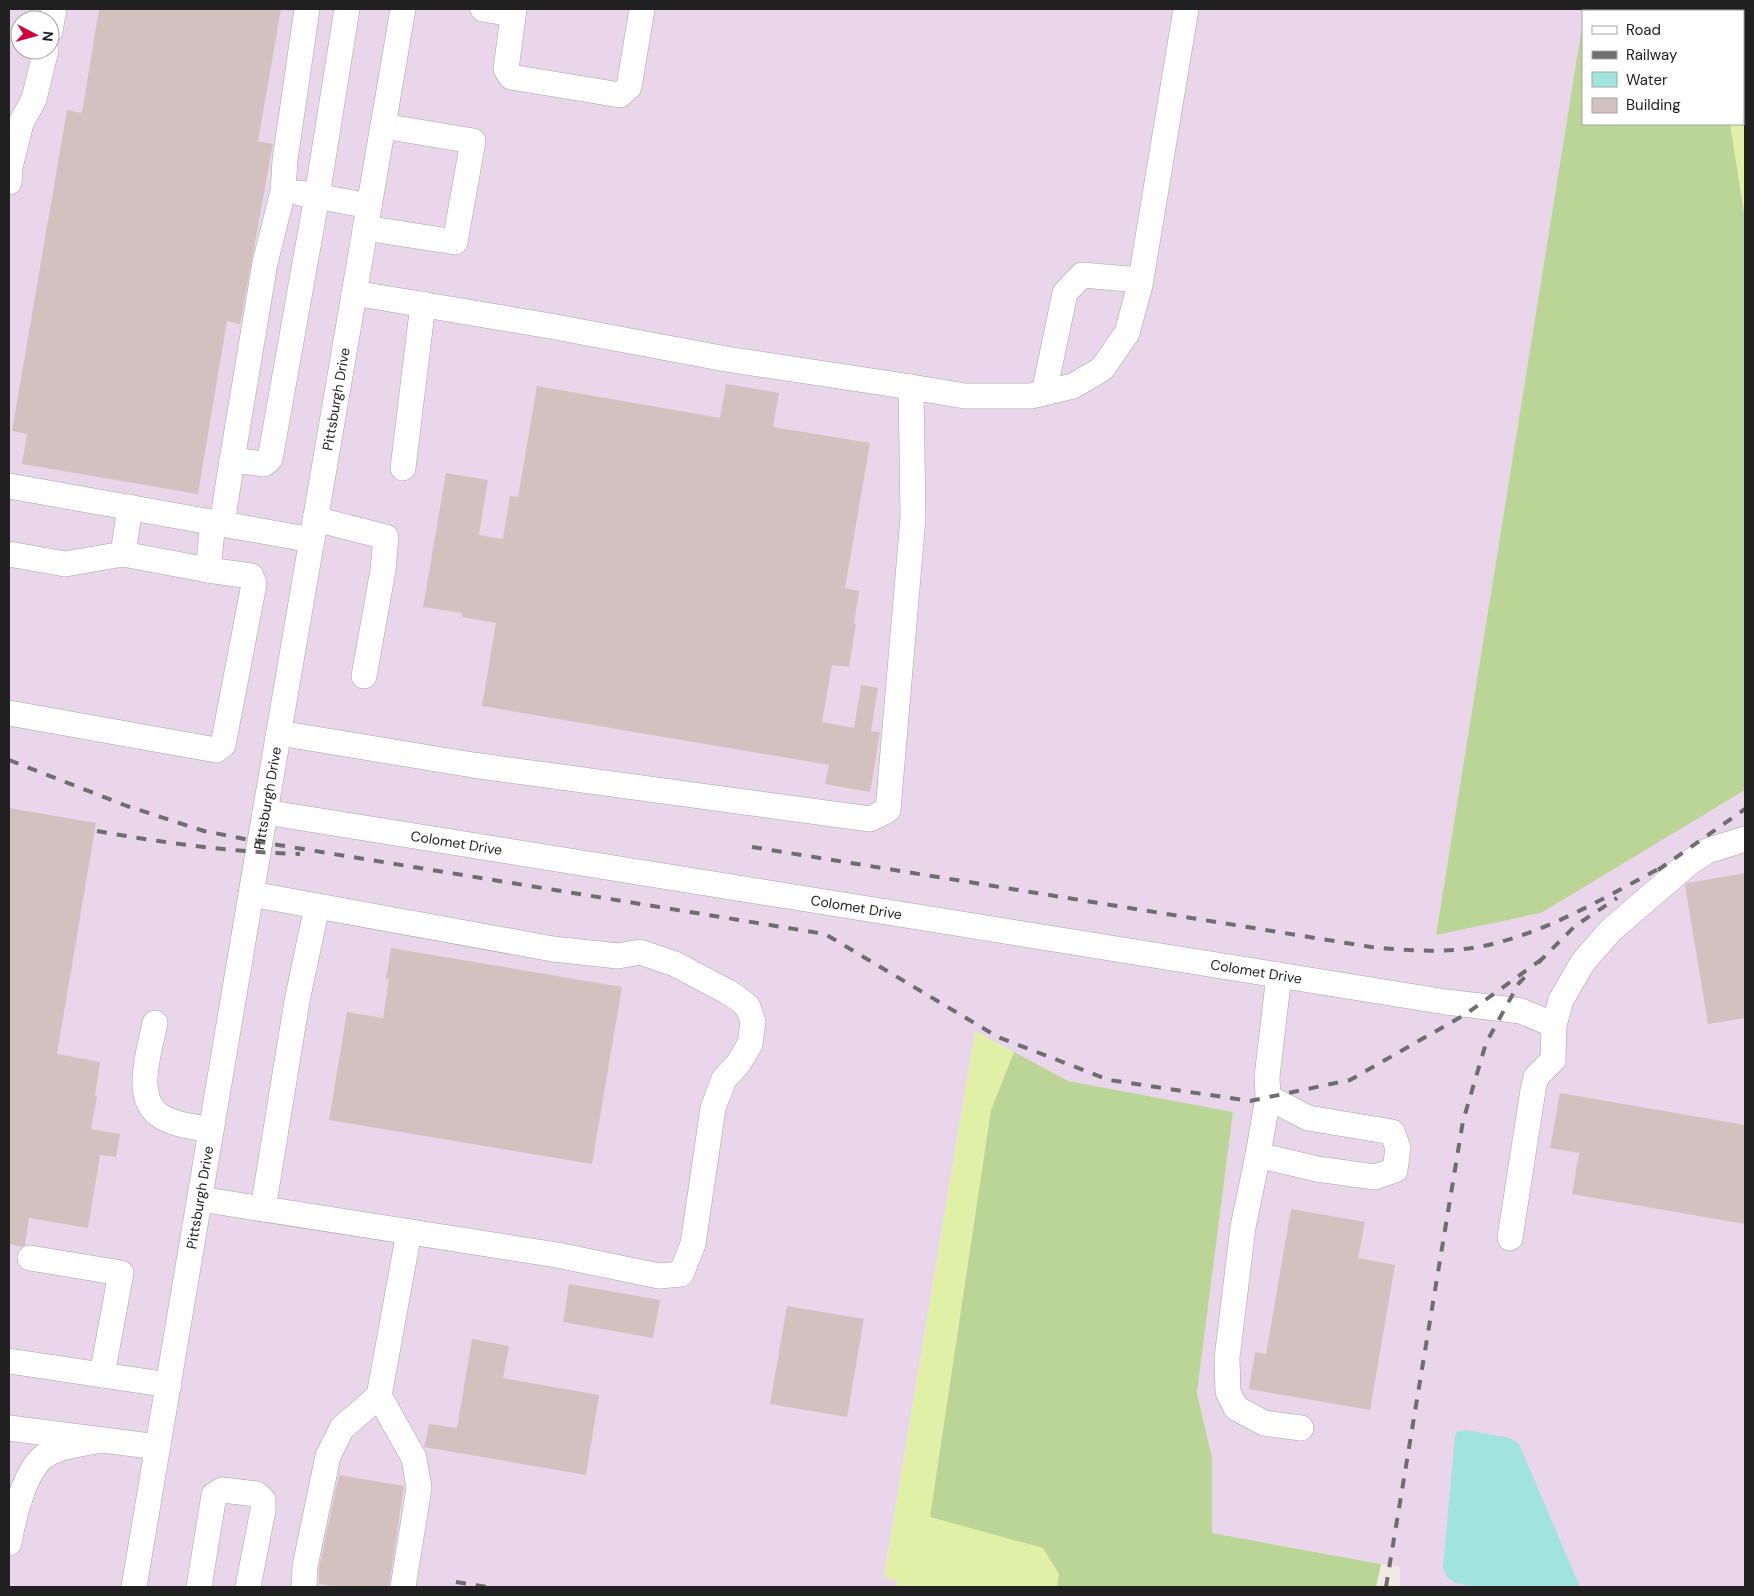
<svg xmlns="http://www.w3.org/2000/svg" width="1754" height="1596" font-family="'DM Sans',sans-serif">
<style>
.industrial{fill:#e9d6eb;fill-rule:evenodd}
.grass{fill:#e0f0a6}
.forest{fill:#bbd596}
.water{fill:#a1e3df}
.building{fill:#d2c1be}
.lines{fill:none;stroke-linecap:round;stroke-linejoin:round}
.minor-casing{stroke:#a4a4a4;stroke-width:26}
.minor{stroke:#fff;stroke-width:25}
.rail{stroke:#6e6e6e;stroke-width:4;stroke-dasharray:10 10;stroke-linecap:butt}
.labels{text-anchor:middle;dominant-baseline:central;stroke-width:4;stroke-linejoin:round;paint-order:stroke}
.street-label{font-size:14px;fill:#202020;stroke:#fff}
</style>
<rect width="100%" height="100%" fill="#f1eae5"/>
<path class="industrial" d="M9,9h1575l-1,2v9l-147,915 105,-22 204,-123v797h-345v-20l-188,-34v-75l-15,-65 36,-281 -165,-31 -93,-49 -91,544 13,4 -1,7h-887zM20,20h30v30h-30z"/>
<g class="grass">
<polygon points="1743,31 1745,47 1745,219 1730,124 1743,124"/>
<polygon points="975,1031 1014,1052 991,1110 930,1517 1043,1548 1059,1574 1057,1587 896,1587 897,1580 884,1577"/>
</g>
<g class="forest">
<rect x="1584" y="9" width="128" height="2"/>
<polygon points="1583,20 1583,124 1730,124 1745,219 1745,790 1541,913 1436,935"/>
<polygon points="1014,1052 1068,1081 1233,1112 1197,1393 1212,1458 1212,1533 1381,1564 1376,1587 1057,1587 1059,1574 1043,1548 930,1517 991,1110"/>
</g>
<polygon class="water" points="1466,1430 1510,1438 1519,1444 1580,1587 1474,1587 1453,1582 1446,1576 1443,1567 1455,1436 1457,1432"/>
<g class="building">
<polygon points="99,9 281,9 258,141 273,144 271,154 240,324 227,321 198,494 22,464 27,434 12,431 67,110 82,113"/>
<polygon points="726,384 779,393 773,427 870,443 845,588 859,591 854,624 856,624 849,667 832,665 822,722 854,728 861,685 878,688 871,731 880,732 870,792 825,784 829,765 482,706 496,623 462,617 462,613 423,607 446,473 488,480 479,535 503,539 510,496 518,497 537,386 720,418"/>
<polygon points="9,808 96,823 57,1054 100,1062 95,1096 97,1097 91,1129 120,1134 116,1157 100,1155 88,1228 29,1218 25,1245 22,1247 9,1244"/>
<polygon points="1745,873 1745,1018 1708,1024 1685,885 1688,883"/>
<polygon points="391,948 622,987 592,1164 329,1120 347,1012 383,1018 389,979 386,979"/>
<polygon points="1560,1093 1745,1125 1745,1224 1572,1194 1579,1153 1550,1148"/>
<polygon points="1291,1209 1365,1222 1358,1258 1395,1265 1370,1410 1249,1389 1255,1352 1266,1354"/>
<polygon points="569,1284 660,1300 653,1338 563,1322"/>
<polygon points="787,1306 864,1319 847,1417 770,1404"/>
<polygon points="472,1339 509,1346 503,1378 599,1395 586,1475 424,1447 429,1424 457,1428"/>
<polygon points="339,1475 404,1486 389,1587 339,1587 319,1584 319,1568"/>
</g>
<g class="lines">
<defs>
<g id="minor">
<polyline points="483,9 513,14"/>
<polyline points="514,9 506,69 511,77 620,95 629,87 642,9"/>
<polyline points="50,31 54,9"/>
<polyline points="9,182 10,167 21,123 34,99 46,50"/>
<polyline points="300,193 369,206"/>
<polyline points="365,228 455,242 473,141 383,126"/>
<polyline points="911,387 965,396 1031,396 1073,386 1102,369 1127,333 1140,285 1186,9"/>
<polyline points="1044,393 1065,293 1082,275 1140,280"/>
<polyline points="232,460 265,263 283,191 285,160 307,9"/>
<polyline points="403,468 423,304"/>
<polyline points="9,486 312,540"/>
<polyline points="315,519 386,537 383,570 364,676"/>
<polyline points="222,524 232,460 264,464 270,459 317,196 347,9"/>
<polyline points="9,554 65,564 123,554 130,507"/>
<polyline points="123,554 208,570"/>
<polyline points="9,713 216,750 223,745 254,584 251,576 208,570 213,522"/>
<polyline points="279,733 473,765 870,819 888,810 913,518 911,387 726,359 550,326 354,293"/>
<path id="s1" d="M265,812l1181,190 75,9 33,14 7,-25 22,-38 28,-32 78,-67 18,-12 38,-12"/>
<path d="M155,1023c-5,26 -22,74 4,92 14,10 36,12 52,15"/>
<polyline points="1268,1097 1258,1155 1317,1169 1375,1177 1395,1170 1398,1148 1392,1132 1308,1118 1268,1097 1267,1077 1279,975"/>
<polyline points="1258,1155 1243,1227 1227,1358 1228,1392 1236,1408 1264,1423 1301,1428"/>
<polyline points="200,1199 557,1255 659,1276 681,1274 693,1244 713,1108 724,1079 738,1064 750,1044 753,1022 748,1007 740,1000 728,992 675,964 640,952 618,956 553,949 251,894"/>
<polyline points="263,1209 297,1001 317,906"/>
<polyline points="1510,1238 1533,1090 1536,1077 1553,1060 1554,1025"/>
<polyline points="30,1258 121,1273 102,1375"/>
<polyline points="9,1361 169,1385"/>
<polyline points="9,1428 158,1447"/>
<path d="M9,1543c4,-24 15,-69 33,-85 14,-12 41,-14 59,-18"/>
<path id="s2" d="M134,1587l117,-693 152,-885"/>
<polyline points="199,1587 214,1495 222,1490 257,1494 263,1500 263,1510 248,1587"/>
<polyline points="304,1587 305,1566 328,1456 342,1428 379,1396"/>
<polyline points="403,1587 419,1488 414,1458 379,1396 409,1232"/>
</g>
</defs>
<use href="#minor" class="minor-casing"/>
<use href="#minor" class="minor"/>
<g class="rail">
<polyline points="9,760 127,806 204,831 260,842 825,934 998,1037 1109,1080 1250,1101 1350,1080 1466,1014 1542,959"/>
<path d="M97,831c67,12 134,21 203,23"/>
<path d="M752,847l619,100c41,4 85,7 125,-4 59,-15 113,-48 166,-76"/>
<polyline points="1658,870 1745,809"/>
<polyline points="1538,963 1575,926 1617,898"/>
<polyline points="456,1582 487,1587"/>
<polyline points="1386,1587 1463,1121 1486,1043 1519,983 1526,976"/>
</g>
</g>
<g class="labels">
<g class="street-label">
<text stroke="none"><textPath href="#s2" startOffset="1205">Pittsburgh Drive</textPath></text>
<text stroke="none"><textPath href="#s2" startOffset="800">Pittsburgh Drive</textPath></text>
<text stroke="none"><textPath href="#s1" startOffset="194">Colomet Drive</textPath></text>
<text stroke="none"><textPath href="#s1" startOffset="599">Colomet Drive</textPath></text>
<text stroke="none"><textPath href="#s1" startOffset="1004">Colomet Drive</textPath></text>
<text stroke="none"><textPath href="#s2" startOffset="395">Pittsburgh Drive</textPath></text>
</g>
</g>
<rect width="1754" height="1596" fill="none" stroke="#202020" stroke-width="20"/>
<rect x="1582" y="10" width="162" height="115" fill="#ffffff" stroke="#a6a6a6"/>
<rect x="1592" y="26" width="25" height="8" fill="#ffffff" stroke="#a6a6a6"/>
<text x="1626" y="35" font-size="15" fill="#202020">Road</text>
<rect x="1592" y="51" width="25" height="8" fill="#6e6e6e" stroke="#a6a6a6"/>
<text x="1626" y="60" font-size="15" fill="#202020">Railway</text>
<rect x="1592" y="72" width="25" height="15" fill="#a1e3df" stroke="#a6a6a6"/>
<text x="1626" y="85" font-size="15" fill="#202020">Water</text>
<rect x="1592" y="98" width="25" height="15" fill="#d2c1be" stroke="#a6a6a6"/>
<text x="1626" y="110" font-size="15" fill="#202020">Building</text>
<g transform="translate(35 35) rotate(96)"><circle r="24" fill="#ffffff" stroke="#a6a6a6"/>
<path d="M0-4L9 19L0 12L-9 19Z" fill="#cf003c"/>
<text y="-8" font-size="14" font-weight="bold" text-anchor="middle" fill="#202020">N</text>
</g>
</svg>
